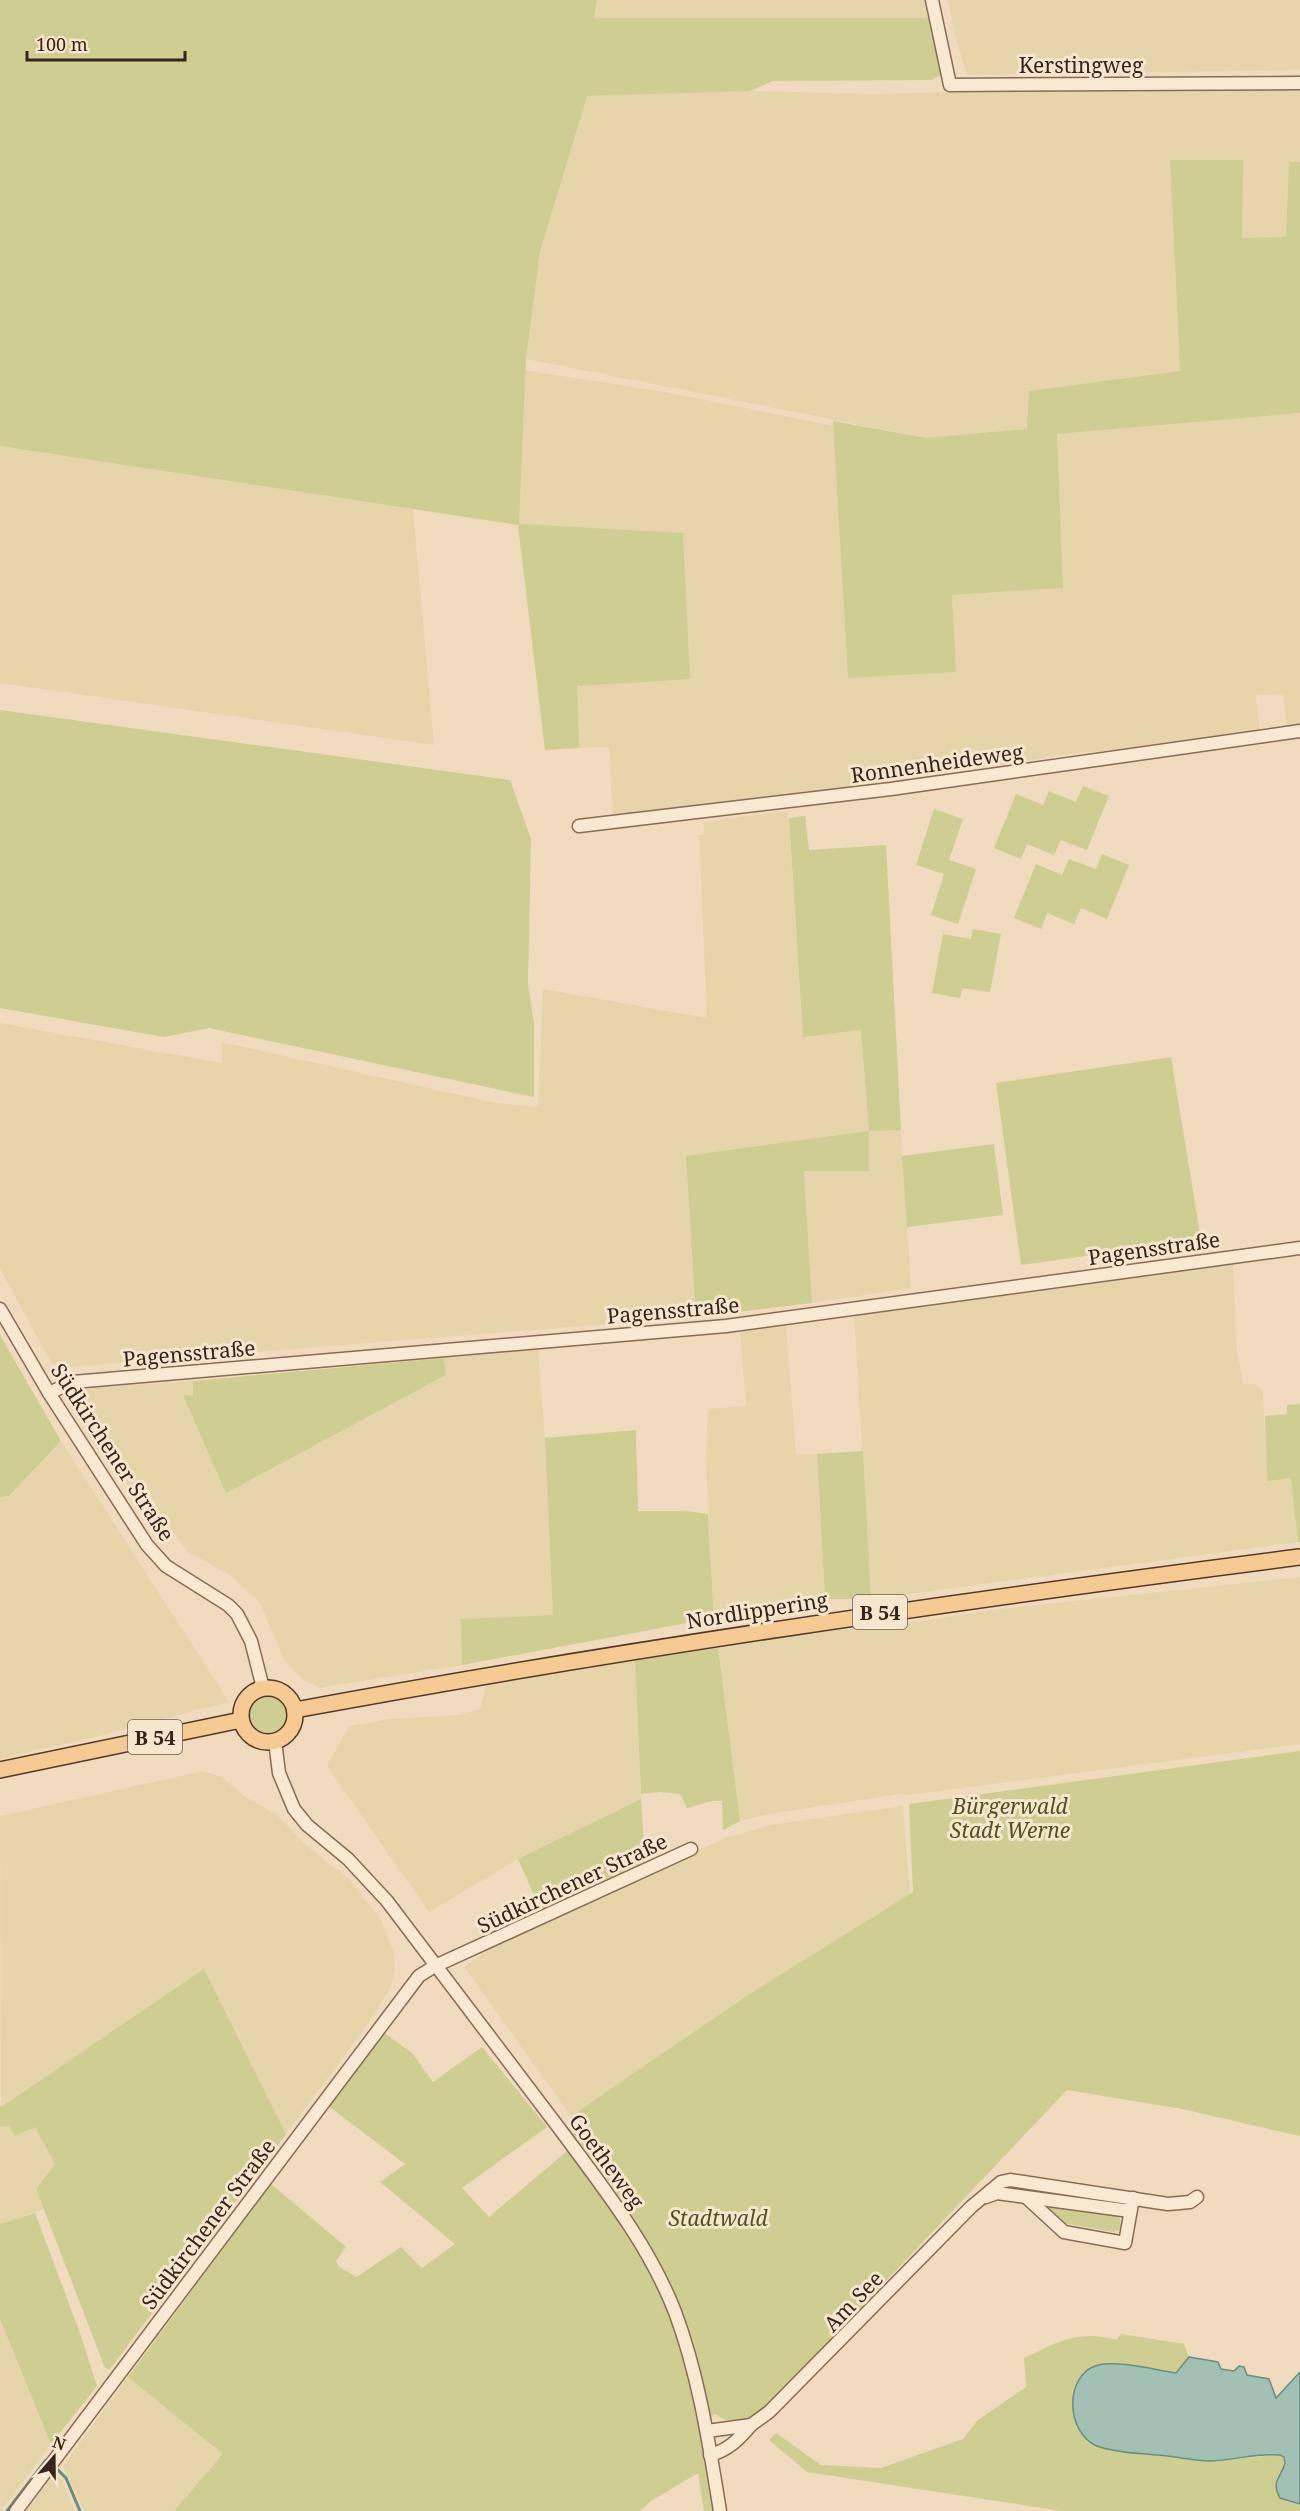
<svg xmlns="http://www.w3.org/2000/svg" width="1300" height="2511" font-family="'Noto Serif',serif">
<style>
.farmland{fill:#e6d5ab}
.green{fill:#cecd92}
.water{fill:#a2c1b4;stroke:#698f81;stroke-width:1.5}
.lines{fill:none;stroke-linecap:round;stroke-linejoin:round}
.stream{stroke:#698f81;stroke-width:3}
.minor-casing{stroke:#896b56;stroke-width:15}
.major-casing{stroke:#56392b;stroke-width:18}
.minor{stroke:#fae9d2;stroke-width:12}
.major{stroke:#f6ca93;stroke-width:15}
.labels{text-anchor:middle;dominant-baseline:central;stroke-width:6;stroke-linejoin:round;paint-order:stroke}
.shield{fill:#f7e6ce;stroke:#715f51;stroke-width:1.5}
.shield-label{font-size:20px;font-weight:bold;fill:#37251b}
.street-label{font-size:21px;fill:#37251b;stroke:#f7e6ce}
.park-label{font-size:21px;font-style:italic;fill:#4e5521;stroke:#f7e6ce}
</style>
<rect width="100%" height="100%" fill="#f0dbbe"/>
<g class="farmland">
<polygon points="597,0 926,0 929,18 593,18"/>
<polygon points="948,0 1300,0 1300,70 967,75 955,36"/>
<polygon points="1300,89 1300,162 1289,163 1286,237 1242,238 1170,160 1180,371 1029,391 1028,429 926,438 526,359 540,252 587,96 750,91 877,94 982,91"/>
<polygon points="525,370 676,394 834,426 848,678 956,672 952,595 1063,588 1056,434 1300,413 1300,726 1287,728 1283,694 1256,695 1260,732 1164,745 1070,754 778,798 613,818 609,747 579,748 576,686 518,525"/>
<polygon points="0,446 413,509 434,745 0,683"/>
<polygon points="788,811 803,1037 861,1030 869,1131 901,1130 911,1288 812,1303 804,1171 687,1156 696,1317 54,1368 0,1269 0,1023 222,1063 222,1042 496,1103 538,1107 543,989 707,1018 699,835 704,835 703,822"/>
<polygon points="1233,1264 1237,1350 1243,1384 1255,1384 1263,1392 1267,1480 1291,1478 1298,1542 871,1599 854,1315"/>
<polygon points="786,1325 796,1454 817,1454 825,1599 714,1618 706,1460 708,1409 746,1406 740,1331"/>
<polygon points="538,1349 545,1438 554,1615 462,1619 462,1665 320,1688 302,1679 284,1660 260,1603 230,1575 188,1552 167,1524 146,1487 134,1494 120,1473 109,1467 65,1398 78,1389 193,1381 194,1396 184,1396 226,1493 446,1375 444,1358"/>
<polygon points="61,1441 229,1702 99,1736 0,1759 0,1497 10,1496"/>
<polygon points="1300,1577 1300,1744 909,1795 900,1794 769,1814 740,1821 718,1648 781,1635 894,1625 999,1609"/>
<polygon points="635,1660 641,1799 518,1859 429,1912 327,1766 349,1726 389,1719 459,1715 480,1709 487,1683"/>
<polygon points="203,1771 221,1777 247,1798 277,1815 307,1846 349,1879 381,1920 394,1952 395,1969 391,1987 363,2031 286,2134 204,1970 1,2107 0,1816"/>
<polygon points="903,1806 910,1894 751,1993 571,2116 464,1967 494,1945 727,1837 771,1825"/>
<polygon points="10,2125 35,2127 55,2164 36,2189 44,2209 0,2224 0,2128"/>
<polygon points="0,2319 51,2444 1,2511 0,2511"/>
<polygon points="128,2377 224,2454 174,2511 84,2511 63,2466"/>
<polygon points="55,2473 62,2480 75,2511 26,2511"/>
</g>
<g class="green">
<polygon points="0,0 597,0 594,18 929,18 942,74 932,80 773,81 750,91 587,96 540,252 526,359 519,524 683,533 690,679 577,686 579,748 545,750 518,525 0,446"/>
<polygon points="1170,160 1243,160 1242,238 1286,237 1289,162 1300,162 1300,413 1057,434 1063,588 952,595 956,672 848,678 833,421 926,438 1027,429 1029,391 1180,371"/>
<polygon points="0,710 510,780 531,839 528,983 534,1024 534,1097 209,1028 164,1037 0,1008"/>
<polygon points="1083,786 1109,796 1087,850 1061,840 1054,855 1027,844 1021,859 994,848 1016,794 1043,805 1049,791 1076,802"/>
<polygon points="934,809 963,819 949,860 976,869 958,924 931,915 944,874 916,865"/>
<polygon points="805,816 809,850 886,845 901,1130 869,1131 869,1171 804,1171 812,1303 696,1317 686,1156 869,1131 861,1030 803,1037 789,818"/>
<polygon points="1102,854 1129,865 1107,919 1081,908 1074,924 1047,913 1041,929 1014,918 1036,864 1062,875 1069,859 1096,869"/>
<polygon points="973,929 1001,934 990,992 962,988 960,998 932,993 943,934 971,939"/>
<polygon points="1171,1057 1201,1240 1021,1265 996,1083"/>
<polygon points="994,1144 1003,1215 907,1227 902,1156"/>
<polygon points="0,1335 61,1441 9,1496 0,1497"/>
<polygon points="444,1358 446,1375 226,1493 183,1395 193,1396 193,1381"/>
<polygon points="1300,1404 1300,1542 1298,1542 1291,1478 1267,1481 1265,1416 1287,1414 1287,1405"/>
<polygon points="636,1430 638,1511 686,1511 708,1514 714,1618 462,1665 461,1619 553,1615 545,1438"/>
<polygon points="863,1451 871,1599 825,1599 817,1454"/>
<polygon points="718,1648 740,1821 723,1830 722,1801 712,1801 687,1808 680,1794 660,1792 641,1794 635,1660"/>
<circle cx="268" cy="1715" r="20"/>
<path d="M1300,1751v385l-118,-27 -115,-19 -293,309c-18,15 -36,32 -59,15l-16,10 14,87h-9l-6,-38 -47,28 -11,10h-466l49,-57 -95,-77 143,-193 75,63 -10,14 3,6 18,10 44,-30 21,21 33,-24 -75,-62 25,-18 -78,-59 56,-73 29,21 21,29 49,-35 65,80 -85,61 27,29 77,-65 5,-36 180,-123 162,-101 -4,-88z"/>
<polygon points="641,1799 645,1863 541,1911 518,1859"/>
<polygon points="204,1969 286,2134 110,2369 105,2368 36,2189 55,2164 35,2127 15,2136 10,2126 0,2127 0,2104 1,2107"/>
<polygon points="1047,2204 1117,2216 1120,2218 1121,2229 1114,2232 1063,2223 1044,2207"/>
<polygon points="35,2213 81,2336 97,2386 51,2444 0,2319 0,2224"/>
<path d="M1121,2334l63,10 5,13 -13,16c-29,-4 -68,-19 -93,2l15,71 37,7 74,8 71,-6 4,2 1,7 -9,16 10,21 14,3v7h-238l-255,-39 -38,-32 7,-7 45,32 60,3 82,-29 14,-18 49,-34 -2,-29c33,-16 55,-29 93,-18z"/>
</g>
<path class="water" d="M1189,2357l29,5 3,7 13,2 5,-5 5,1 3,8 22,4 7,19 24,-26v132l-20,-6c-9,-16 0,-20 5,-34l-1,-7 -4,-2c-23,-2 -46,5 -69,6 -18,0 -36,-5 -55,-6 -18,-2 -41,-2 -59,-9 -31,-13 -34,-71 1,-81 21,-5 57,5 78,8z"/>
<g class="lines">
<g class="stream">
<polyline points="54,2466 66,2478 80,2511"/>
<polyline points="7,2511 46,2460 48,2462"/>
</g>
<defs>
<g id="minor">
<polyline points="932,0 950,85 1300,83"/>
<polyline points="579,826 891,789 1300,731"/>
<polyline points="0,1309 49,1393 147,1545 166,1566 228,1605 237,1614 251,1641 263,1688"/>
<polyline points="49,1393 73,1382 726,1326 1300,1248"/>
<path d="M275,1741l4,32 15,36 13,16 41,34 39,42c58,77 117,154 175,231 42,57 87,113 113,180 24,64 34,132 45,199"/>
<polyline points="986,2197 997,2193 1130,2211"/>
<polyline points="1026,2197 1064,2232 1125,2243 1133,2198"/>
<polyline points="707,2431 751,2425 769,2412 971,2207 1001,2182 1010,2180 1168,2204 1190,2202 1197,2197"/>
<path d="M710,2455c19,-5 29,-16 41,-30"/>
<polyline points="16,2511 419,1976 435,1966 691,1849"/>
</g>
<g id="major">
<circle cx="268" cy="1715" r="27"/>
<path d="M295,1710c334,-62 668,-110 1005,-153"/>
<polyline points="0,1770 241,1720"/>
</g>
</defs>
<use href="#minor" class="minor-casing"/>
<use href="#major" class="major-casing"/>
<use href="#minor" class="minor"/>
<use href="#major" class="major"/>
</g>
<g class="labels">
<g class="shield">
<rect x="853" y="1595" width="54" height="34" rx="4.5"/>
<rect x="128" y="1720" width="54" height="34" rx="4.5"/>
</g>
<g class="shield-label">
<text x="880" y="1612">B 54</text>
<text x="155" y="1737">B 54</text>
</g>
<g class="street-label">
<text x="1081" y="65">Kerstingweg</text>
<text transform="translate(937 763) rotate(-8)">Ronnenheideweg</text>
<text transform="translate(1154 1248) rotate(-8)">Pagensstraße</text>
<text transform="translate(673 1310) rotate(-5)">Pagensstraße</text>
<text transform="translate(189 1353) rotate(-5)">Pagensstraße</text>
<text transform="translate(113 1452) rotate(57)">Südkirchener Straße</text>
<text transform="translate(757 1610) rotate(-9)">Nordlippering</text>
<text transform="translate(572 1883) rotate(-25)">Südkirchener Straße</text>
<text transform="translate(607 2161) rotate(54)">Goetheweg</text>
<text transform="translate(208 2224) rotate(-53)">Südkirchener Straße</text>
<text transform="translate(853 2301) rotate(-46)">Am See</text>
</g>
<g class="park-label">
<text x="1010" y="1806">Bürgerwald<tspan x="1010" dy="24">Stadt Werne</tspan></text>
<text x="718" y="2218">Stadtwald</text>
</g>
</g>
<g transform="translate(54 2457) rotate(20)" stroke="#f7e6ce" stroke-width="4.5" paint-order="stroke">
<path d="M0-4.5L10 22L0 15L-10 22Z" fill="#37251b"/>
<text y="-9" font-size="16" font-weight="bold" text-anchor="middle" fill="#37251b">N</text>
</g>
<path d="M27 51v9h158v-9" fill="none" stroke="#37251b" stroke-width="3"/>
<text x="36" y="51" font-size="18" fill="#37251b" stroke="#f7e6ce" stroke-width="4.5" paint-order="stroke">100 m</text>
</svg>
